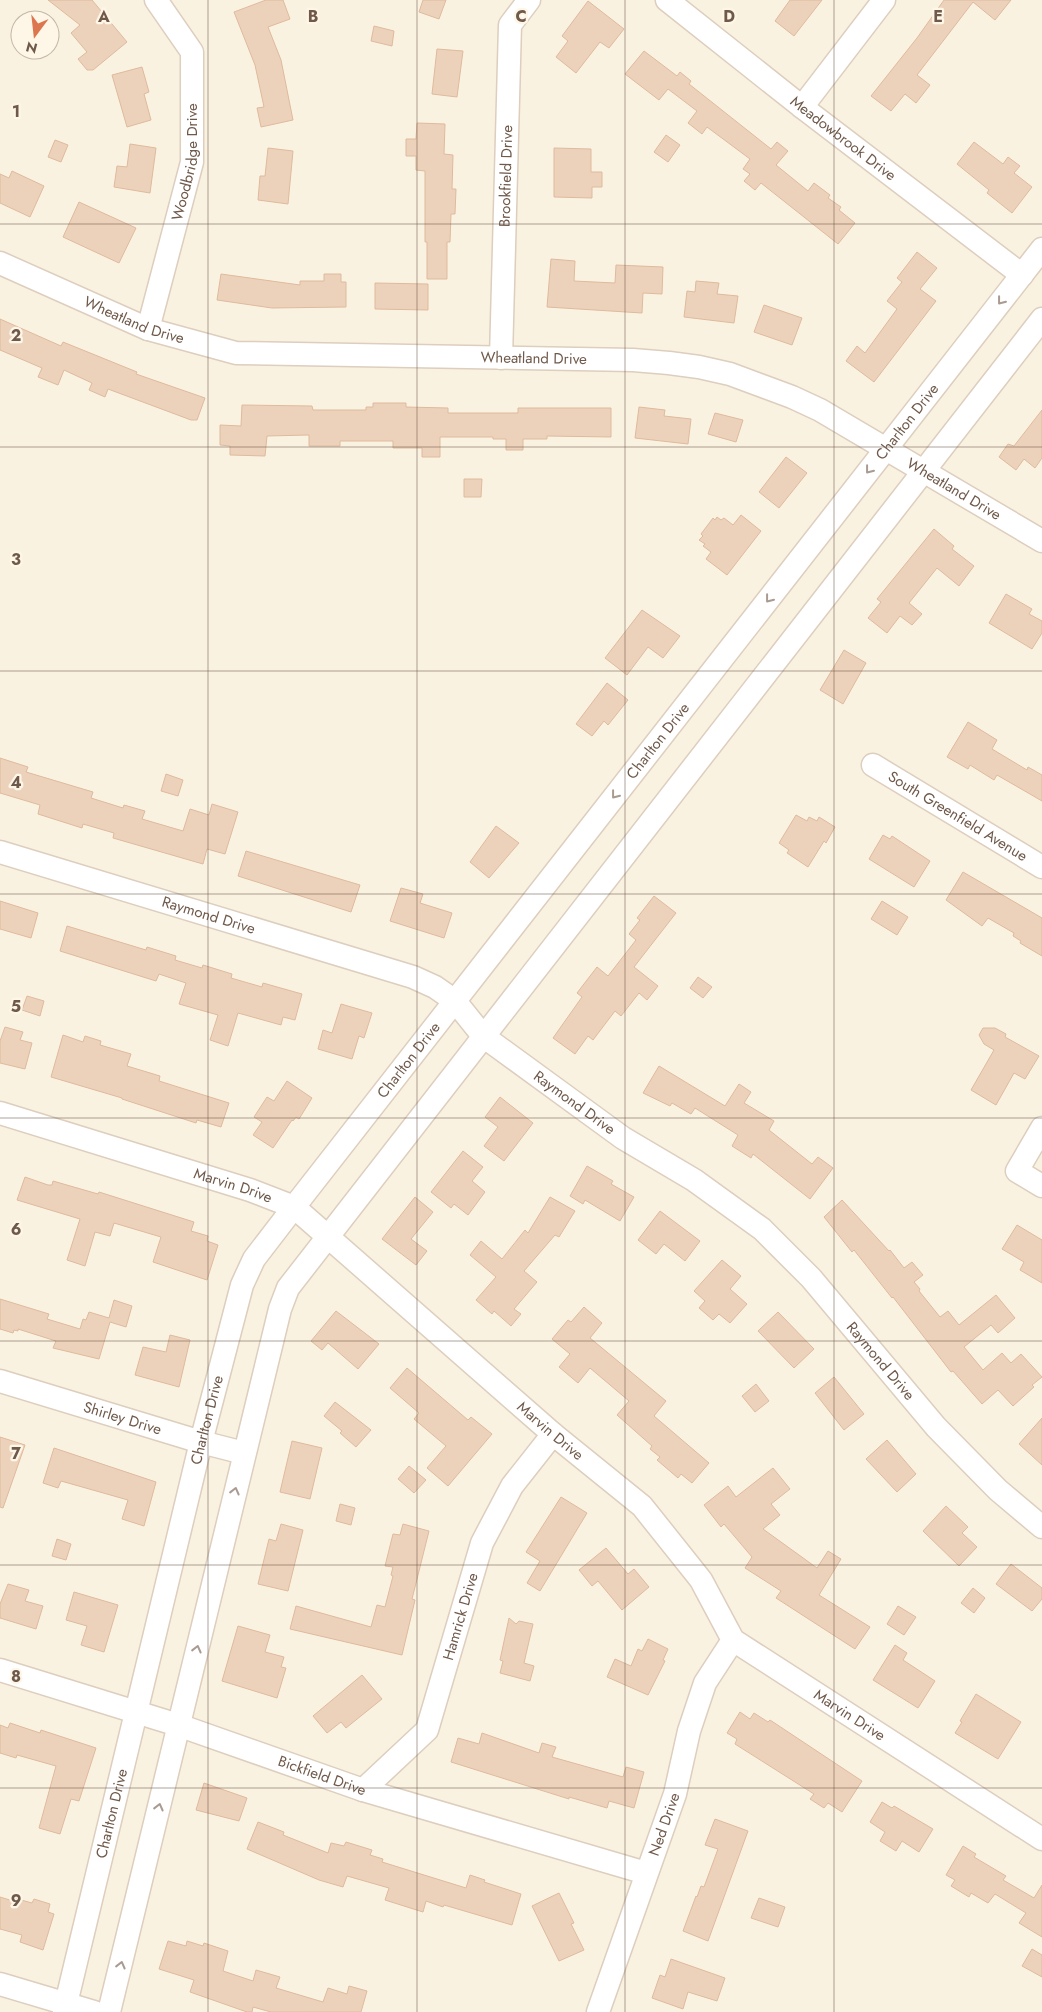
<svg xmlns="http://www.w3.org/2000/svg" width="1042" height="2012" font-family="Jost,sans-serif">
<style>
.building{fill:#edd2bb;stroke:#dfba9c}
.lines{fill:none;stroke-linecap:round;stroke-linejoin:round}
.minor-casing{stroke:#ddcebe;stroke-width:25}
.minor{stroke:#fff;stroke-width:22}
.oneway{stroke:#a99b92}
.grid{fill:none;stroke:#6f594a;stroke-width:1;stroke-opacity:0.55}
.labels{text-anchor:middle;dominant-baseline:central;stroke-width:4.5;stroke-linejoin:round;paint-order:stroke}
.street-label{font-size:15px;fill:#6f594a;stroke:#fef6e7}
.grid-label{font-size:16px;text-anchor:middle;font-weight:bold;fill:#6f594a;stroke:#fef6e7;stroke-width:4.5;stroke-linejoin:round;paint-order:stroke}
</style>
<rect width="100%" height="100%" fill="#faf2e1"/>
<g class="building">
<polygon points="48,0 92,0 127,42 93,70 87,70 78,59 87,52 71,33 80,25"/>
<polygon points="266,0 283,0 290,19 268,27 281,60 293,120 261,127 257,108 264,107 255,65 234,12"/>
<polygon points="423,0 446,0 439,19 419,12"/>
<polygon points="790,0 822,0 794,36 775,21"/>
<polygon points="944,0 1011,0 995,20 973,2 917,75 930,85 916,103 905,94 891,111 871,96 917,38"/>
<polygon points="588,1 624,29 609,48 600,42 576,73 556,57 568,41 562,36"/>
<polygon points="374,26 394,31 392,46 371,41"/>
<polygon points="437,49 463,51 457,97 432,94"/>
<polygon points="644,51 677,76 680,72 691,81 689,84 771,149 777,142 788,151 776,165 808,191 814,183 830,195 828,198 841,207 839,210 855,223 838,244 761,183 755,190 744,181 750,174 743,169 750,159 707,127 702,134 688,123 697,111 668,89 659,100 625,74"/>
<polygon points="142,67 149,92 144,94 151,120 127,127 112,75"/>
<polygon points="417,123 445,124 444,154 453,155 452,189 456,189 455,214 451,214 450,242 447,242 447,279 427,279 427,242 425,242 425,171 416,170 416,156 406,156 406,139 416,139"/>
<polygon points="666,135 680,145 668,162 654,152"/>
<polygon points="55,140 68,145 61,162 48,157"/>
<polygon points="974,142 1003,164 1008,157 1020,166 1014,173 1032,187 1012,213 987,193 989,190 957,164"/>
<polygon points="130,144 156,148 150,193 114,187 117,166 127,167"/>
<polygon points="268,148 293,151 288,204 258,200 260,176 265,176"/>
<polygon points="554,148 591,149 591,172 602,172 602,187 592,187 592,198 554,197"/>
<polygon points="12,171 44,186 30,217 0,203 0,174 9,178"/>
<polygon points="79,202 136,228 119,263 63,237"/>
<polygon points="917,252 937,268 920,289 936,301 874,382 846,361 857,346 865,353 897,309 887,301 902,282 897,278"/>
<polygon points="551,259 575,261 574,281 615,283 616,265 663,267 662,294 643,293 642,313 547,307"/>
<polygon points="221,274 300,285 300,281 324,281 324,274 341,274 341,282 346,282 346,307 272,308 217,300"/>
<polygon points="696,281 719,283 717,294 738,296 734,323 684,317 687,291 695,292"/>
<polygon points="375,283 428,284 428,310 375,309"/>
<polygon points="764,305 802,318 792,345 754,332"/>
<polygon points="0,319 61,346 63,342 137,372 136,374 205,398 197,420 191,420 108,389 105,397 89,390 92,383 64,370 58,385 38,377 42,368 0,350"/>
<polygon points="373,403 406,403 406,407 448,408 448,413 518,413 518,408 611,408 611,437 547,436 547,439 523,439 523,450 506,450 506,439 493,439 493,437 440,437 440,457 422,457 422,448 393,448 393,441 340,441 340,446 309,446 309,435 267,436 265,456 230,455 230,446 220,445 220,425 241,426 242,405 312,406 313,410 366,410 366,407 373,407"/>
<polygon points="639,407 665,410 664,416 691,419 688,444 635,438"/>
<polygon points="1042,410 1042,458 1035,468 1024,459 1016,470 999,457 1008,444 1014,446"/>
<polygon points="715,413 743,420 736,442 708,434"/>
<polygon points="786,457 807,473 779,508 759,492"/>
<polygon points="464,479 482,479 481,497 464,497"/>
<polygon points="741,515 761,531 727,575 706,559 711,552 703,546 705,544 699,540 703,536 701,534 713,518 715,520 717,517 721,520 724,518 733,525"/>
<polygon points="934,529 954,546 952,549 974,566 959,586 937,568 909,603 922,614 912,625 900,616 887,633 868,618 881,602 877,599"/>
<polygon points="1006,594 1032,609 1029,614 1042,621 1042,633 1032,649 989,623"/>
<polygon points="642,610 680,636 663,658 648,647 627,675 605,658"/>
<polygon points="844,650 866,663 843,704 820,690"/>
<polygon points="607,683 628,700 608,725 604,721 592,736 576,724"/>
<polygon points="968,722 997,740 992,749 1027,770 1028,767 1042,775 1042,801 997,775 994,780 970,765 968,769 947,757"/>
<polygon points="0,758 28,767 26,772 93,792 91,798 123,808 124,805 145,811 142,819 183,831 190,809 209,815 212,804 238,812 225,854 207,849 203,864 113,838 114,833 83,824 82,828 38,814 40,805 0,793"/>
<polygon points="166,774 183,780 178,796 161,791"/>
<polygon points="796,815 807,821 809,817 817,821 819,817 835,827 826,843 824,841 808,867 787,853 789,850 779,843"/>
<polygon points="496,826 519,843 489,878 470,862"/>
<polygon points="883,835 890,839 892,836 930,861 914,887 869,859"/>
<polygon points="246,851 360,885 351,912 238,876"/>
<polygon points="963,872 1042,918 1042,956 1020,943 1021,941 1013,936 1014,933 988,918 982,926 946,900"/>
<polygon points="401,888 423,894 420,903 452,913 444,938 390,921"/>
<polygon points="654,896 676,913 634,967 658,986 647,1000 639,993 621,1016 615,1011 593,1040 588,1036 575,1054 553,1038 582,997 577,993 597,967 608,976 636,940 629,934 640,920 637,918"/>
<polygon points="0,901 38,913 31,938 0,929"/>
<polygon points="882,901 908,917 897,935 871,919"/>
<polygon points="67,926 146,950 147,947 176,956 175,960 202,968 203,965 232,974 231,978 262,987 263,983 302,994 295,1020 283,1017 281,1025 238,1013 228,1046 210,1040 218,1015 179,1004 186,983 159,974 156,981 60,951"/>
<polygon points="698,977 712,987 703,998 690,988"/>
<polygon points="27,996 44,1001 40,1016 22,1010"/>
<polygon points="341,1004 372,1013 364,1038 359,1036 352,1059 318,1049 323,1030 332,1033"/>
<polygon points="5,1027 23,1032 20,1040 32,1043 25,1069 0,1063 0,1041"/>
<polygon points="983,1028 995,1028 1006,1034 1005,1037 1039,1056 1025,1079 1014,1073 996,1105 971,1090 994,1050 984,1044 979,1035"/>
<polygon points="63,1035 83,1042 85,1036 101,1041 100,1045 131,1054 127,1066 160,1076 159,1081 229,1103 221,1127 197,1120 196,1123 122,1099 122,1098 51,1077"/>
<polygon points="659,1066 725,1106 739,1084 751,1092 744,1103 774,1121 769,1130 812,1164 818,1157 833,1168 810,1199 753,1154 751,1158 732,1146 738,1135 695,1108 691,1114 672,1103 670,1106 643,1093"/>
<polygon points="287,1081 312,1098 299,1119 296,1117 293,1121 292,1120 273,1148 253,1135 262,1122 254,1117 267,1097 274,1101"/>
<polygon points="500,1097 533,1123 504,1161 484,1146 498,1127 485,1117"/>
<polygon points="463,1151 483,1167 472,1181 485,1192 468,1215 454,1204 451,1208 431,1192"/>
<polygon points="587,1166 613,1181 611,1184 634,1197 620,1221 585,1200 583,1204 570,1196"/>
<polygon points="25,1177 48,1185 52,1185 53,1181 98,1194 99,1192 194,1222 191,1231 208,1236 207,1241 218,1245 207,1280 153,1262 161,1237 114,1223 110,1236 95,1232 85,1266 67,1260 80,1219 17,1200"/>
<polygon points="415,1197 433,1212 411,1239 427,1251 416,1265 382,1239"/>
<polygon points="550,1197 575,1211 559,1237 555,1235 524,1271 537,1282 514,1309 521,1314 511,1326 494,1311 492,1314 476,1300 496,1277 470,1255 481,1241 502,1259 525,1230 528,1233"/>
<polygon points="842,1200 889,1251 890,1250 904,1268 912,1262 923,1275 914,1282 920,1289 919,1291 940,1317 948,1311 959,1325 996,1295 1015,1318 998,1333 991,1325 964,1347 983,1370 1002,1353 1011,1363 1021,1354 1042,1377 1032,1385 1034,1387 1013,1406 998,1390 982,1404 953,1371 951,1372 893,1297 892,1298 854,1250 852,1252 824,1217"/>
<polygon points="660,1211 700,1241 685,1261 664,1244 656,1254 638,1240"/>
<polygon points="1017,1225 1042,1240 1042,1283 1020,1270 1024,1262 1002,1249"/>
<polygon points="722,1260 741,1276 730,1289 747,1304 730,1323 719,1314 713,1320 699,1308 705,1301 694,1291"/>
<polygon points="0,1299 49,1314 47,1319 80,1329 83,1319 86,1320 89,1312 109,1318 114,1300 132,1306 126,1327 110,1322 99,1359 53,1348 56,1341 18,1329 18,1331 14,1330 13,1333 0,1329"/>
<polygon points="584,1307 602,1323 590,1338 666,1401 654,1416 709,1463 692,1483 681,1474 678,1478 657,1460 660,1457 650,1449 652,1446 617,1415 629,1401 590,1368 578,1383 559,1367 570,1354 552,1339 568,1320 571,1322"/>
<polygon points="336,1311 379,1344 358,1369 328,1343 322,1350 311,1341"/>
<polygon points="778,1312 814,1349 794,1368 758,1331"/>
<polygon points="170,1335 190,1340 179,1387 135,1375 143,1347 166,1352"/>
<polygon points="407,1368 468,1420 471,1417 492,1434 448,1486 427,1468 446,1446 414,1419 419,1413 390,1388"/>
<polygon points="834,1377 864,1414 844,1430 815,1393"/>
<polygon points="756,1384 769,1401 755,1412 742,1396"/>
<polygon points="335,1402 371,1430 356,1447 340,1433 342,1431 324,1416"/>
<polygon points="1042,1418 1042,1465 1019,1444"/>
<polygon points="0,1437 25,1445 3,1508 0,1507"/>
<polygon points="887,1440 916,1474 897,1492 866,1459"/>
<polygon points="292,1441 322,1448 310,1499 280,1492"/>
<polygon points="54,1448 156,1482 144,1526 122,1519 128,1500 61,1481 58,1488 43,1483"/>
<polygon points="409,1466 426,1480 414,1493 398,1479"/>
<polygon points="773,1468 790,1489 771,1504 780,1515 763,1529 817,1568 828,1551 841,1559 819,1595 870,1627 855,1649 776,1598 781,1591 745,1568 752,1557 724,1524 721,1527 704,1505 728,1486 736,1497"/>
<polygon points="561,1497 587,1513 540,1591 527,1583 540,1561 526,1552"/>
<polygon points="340,1504 355,1508 351,1525 336,1521"/>
<polygon points="946,1506 968,1527 962,1533 977,1547 959,1566 923,1531"/>
<polygon points="281,1524 303,1530 288,1591 258,1584 269,1539 276,1541"/>
<polygon points="403,1524 429,1531 412,1599 415,1600 402,1655 290,1629 296,1606 371,1627 377,1605 385,1607 393,1576 391,1575 393,1567 385,1566 393,1534 400,1535"/>
<polygon points="57,1539 71,1544 66,1560 52,1556"/>
<polygon points="606,1548 628,1574 634,1569 649,1587 622,1610 598,1581 592,1586 579,1570"/>
<polygon points="1011,1564 1042,1588 1042,1599 1032,1611 996,1584"/>
<polygon points="8,1584 29,1590 25,1601 43,1606 36,1629 0,1618 0,1604"/>
<polygon points="973,1588 985,1598 974,1613 961,1603"/>
<polygon points="74,1592 118,1605 104,1652 81,1645 87,1626 66,1620"/>
<polygon points="898,1606 916,1617 904,1635 887,1624"/>
<polygon points="509,1618 516,1624 519,1621 533,1624 524,1663 534,1666 530,1681 500,1673 503,1661 500,1660"/>
<polygon points="238,1626 270,1635 265,1652 284,1657 281,1667 286,1668 277,1698 222,1681"/>
<polygon points="648,1639 668,1649 663,1660 665,1661 648,1695 607,1677 615,1659 631,1666 638,1649 642,1651"/>
<polygon points="895,1645 907,1653 903,1660 935,1681 918,1708 873,1680"/>
<polygon points="362,1675 382,1699 346,1728 341,1722 327,1733 313,1716"/>
<polygon points="976,1694 1021,1722 998,1759 955,1733 962,1722 960,1721"/>
<polygon points="740,1712 750,1719 754,1713 768,1722 770,1720 862,1781 842,1812 828,1803 824,1808 810,1799 814,1794 735,1744 737,1739 727,1733"/>
<polygon points="10,1723 40,1733 41,1730 96,1748 79,1801 71,1799 60,1834 39,1828 56,1766 17,1755 16,1758 0,1753 0,1725 8,1728"/>
<polygon points="482,1733 539,1753 542,1743 556,1747 552,1757 623,1777 626,1767 644,1772 634,1808 609,1801 607,1808 569,1797 569,1799 451,1762 458,1738 479,1744"/>
<polygon points="204,1783 247,1798 239,1821 196,1810"/>
<polygon points="882,1802 892,1808 894,1806 933,1829 919,1852 902,1841 896,1851 880,1841 885,1832 870,1822"/>
<polygon points="715,1819 748,1831 708,1941 683,1931 696,1896 697,1897 701,1886 704,1887 718,1849 705,1845"/>
<polygon points="258,1822 284,1832 283,1835 328,1853 331,1843 344,1846 346,1842 372,1850 370,1855 383,1859 382,1862 466,1888 470,1875 485,1880 484,1882 521,1894 512,1925 444,1905 443,1907 426,1901 423,1912 385,1900 389,1888 347,1876 343,1887 319,1880 247,1849"/>
<polygon points="963,1846 976,1854 974,1857 1006,1876 1003,1880 1034,1898 1042,1885 1042,1937 1019,1923 1026,1913 995,1894 988,1903 971,1893 969,1897 951,1886 955,1880 946,1875"/>
<polygon points="559,1893 574,1923 571,1924 584,1950 559,1961 532,1906"/>
<polygon points="0,1897 13,1901 14,1898 32,1903 34,1899 50,1904 48,1912 54,1914 43,1950 20,1942 22,1935 0,1929"/>
<polygon points="759,1898 785,1907 778,1927 751,1918"/>
<polygon points="168,1941 186,1946 187,1941 203,1946 204,1943 228,1951 223,1971 253,1981 256,1970 280,1977 276,1988 323,2002 328,1988 347,1994 349,1986 367,1991 361,2012 271,2012 253,2007 252,2012 247,2012 190,1992 194,1980 159,1969"/>
<polygon points="1032,1949 1042,1955 1042,1977 1022,1966"/>
<polygon points="671,1959 725,1978 717,2001 688,1992 683,2009 652,1998 660,1975 665,1977"/>
</g>
<g class="lines">
<defs>
<g id="minor">
<path id="s1" d="M667,0l135,107 220,168"/>
<polyline points="802,107 884,0"/>
<path id="s2" d="M0,263l148,66 88,24 397,7 36,3 30,4 31,7 62,23 28,13 222,131"/>
<path id="s3" d="M148,329l44,-167v-110l-36,-52"/>
<path id="s4" d="M501,358l9,-333 19,-25"/>
<path id="s5" d="M873,765l169,102"/>
<path id="s6" d="M0,852l413,125 22,10 20,14 28,35 140,102 71,42 68,49 49,49 125,149 62,63 44,37"/>
<path id="s7" d="M0,1113l250,77 44,17 259,227 89,72 59,74 32,60 309,199"/>
<polyline points="1042,1128 1017,1171 1042,1186"/>
<path id="s8" d="M0,1381l201,61 43,11"/>
<path id="s9" d="M0,1670l178,55 185,65 283,83"/>
<path id="s10" d="M363,1790l64,-60 55,-187 30,-57 41,-52"/>
<polyline points="0,1984 94,2012"/>
<path id="s11" d="M64,2012l137,-570 41,-157 12,-26 40,-52 748,-958"/>
<polyline points="109,2012 280,1309 288,1288 1042,319"/>
<path id="s12" d="M598,2012l77,-218 14,-63 16,-48 28,-43"/>
</g>
</defs>
<use href="#minor" class="minor-casing"/>
<use href="#minor" class="minor"/>
</g>
<defs><path id="oneway-chevron" d="M-2-3.5L2.5 0L-2 3.5" fill="none" stroke-width="1.6" stroke-linecap="round" stroke-linejoin="round" transform="scale(1.25)"/></defs>
<g class="oneway">
<use href="#oneway-chevron" transform="translate(1001 301) rotate(128)"/>
<use href="#oneway-chevron" transform="translate(869 470) rotate(128)"/>
<use href="#oneway-chevron" transform="translate(769 599) rotate(128)"/>
<use href="#oneway-chevron" transform="translate(615 795) rotate(128)"/>
<use href="#oneway-chevron" transform="translate(235 1491) rotate(-76)"/>
<use href="#oneway-chevron" transform="translate(197 1649) rotate(-76)"/>
<use href="#oneway-chevron" transform="translate(159 1807) rotate(-76)"/>
<use href="#oneway-chevron" transform="translate(121 1965) rotate(-76)"/>
</g>
<path class="grid" d="M208,0v2012M417,0v2012M625,0v2012M834,0v2012M0,224h1042M0,447h1042M0,671h1042M0,894h1042M0,1118h1042M0,1341h1042M0,1565h1042M0,1788h1042"/>
<g class="labels">
<g class="street-label">
<text stroke="none"><textPath href="#s1" startOffset="224">Meadowbrook Drive</textPath></text>
<text stroke="none"><textPath href="#s3" startOffset="172">Woodbridge Drive</textPath></text>
<text stroke="none"><textPath href="#s4" startOffset="182">Brookfield Drive</textPath></text>
<text stroke="none"><textPath href="#s2" startOffset="146">Wheatland Drive</textPath></text>
<text stroke="none"><textPath href="#s2" startOffset="551">Wheatland Drive</textPath></text>
<text stroke="none"><textPath href="#s11" startOffset="1839">Charlton Drive</textPath></text>
<text stroke="none"><textPath href="#s2" startOffset="1001">Wheatland Drive</textPath></text>
<text stroke="none"><textPath href="#s11" startOffset="1434">Charlton Drive</textPath></text>
<text stroke="none"><textPath href="#s5" startOffset="99">South Greenfield Avenue</textPath></text>
<text stroke="none"><textPath href="#s6" startOffset="218">Raymond Drive</textPath></text>
<text stroke="none"><textPath href="#s11" startOffset="1029">Charlton Drive</textPath></text>
<text stroke="none"><textPath href="#s6" startOffset="638">Raymond Drive</textPath></text>
<text stroke="none"><textPath href="#s7" startOffset="244">Marvin Drive</textPath></text>
<text stroke="none"><textPath href="#s6" startOffset="1042">Raymond Drive</textPath></text>
<text stroke="none"><textPath href="#s8" startOffset="128">Shirley Drive</textPath></text>
<text stroke="none"><textPath href="#s11" startOffset="609">Charlton Drive</textPath></text>
<text stroke="none"><textPath href="#s7" startOffset="649">Marvin Drive</textPath></text>
<text stroke="none"><textPath href="#s10" startOffset="206">Hamrick Drive</textPath></text>
<text stroke="none"><textPath href="#s7" startOffset="1069">Marvin Drive</textPath></text>
<text stroke="none"><textPath href="#s9" startOffset="339">Bickfield Drive</textPath></text>
<text stroke="none"><textPath href="#s11" startOffset="204">Charlton Drive</textPath></text>
<text stroke="none"><textPath href="#s12" startOffset="199">Ned Drive</textPath></text>
</g>
</g>
<g class="grid-label">
<text x="104" y="22">A</text>
<text x="313" y="22">B</text>
<text x="521" y="22">C</text>
<text x="729" y="22">D</text>
<text x="938" y="22">E</text>
<text x="16" y="117">1</text>
<text x="16" y="341">2</text>
<text x="16" y="565">3</text>
<text x="16" y="788">4</text>
<text x="16" y="1012">5</text>
<text x="16" y="1235">6</text>
<text x="16" y="1459">7</text>
<text x="16" y="1682">8</text>
<text x="16" y="1906">9</text>
</g>
<g transform="translate(35 35) rotate(195)"><circle r="24" fill="#fef6e7" stroke="#c5b7a8"/>
<path d="M0-4L9 19L0 12L-9 19Z" fill="#dc764e"/>
<text y="-8" font-size="14" font-weight="bold" text-anchor="middle" fill="#6f594a">N</text>
</g>
</svg>
